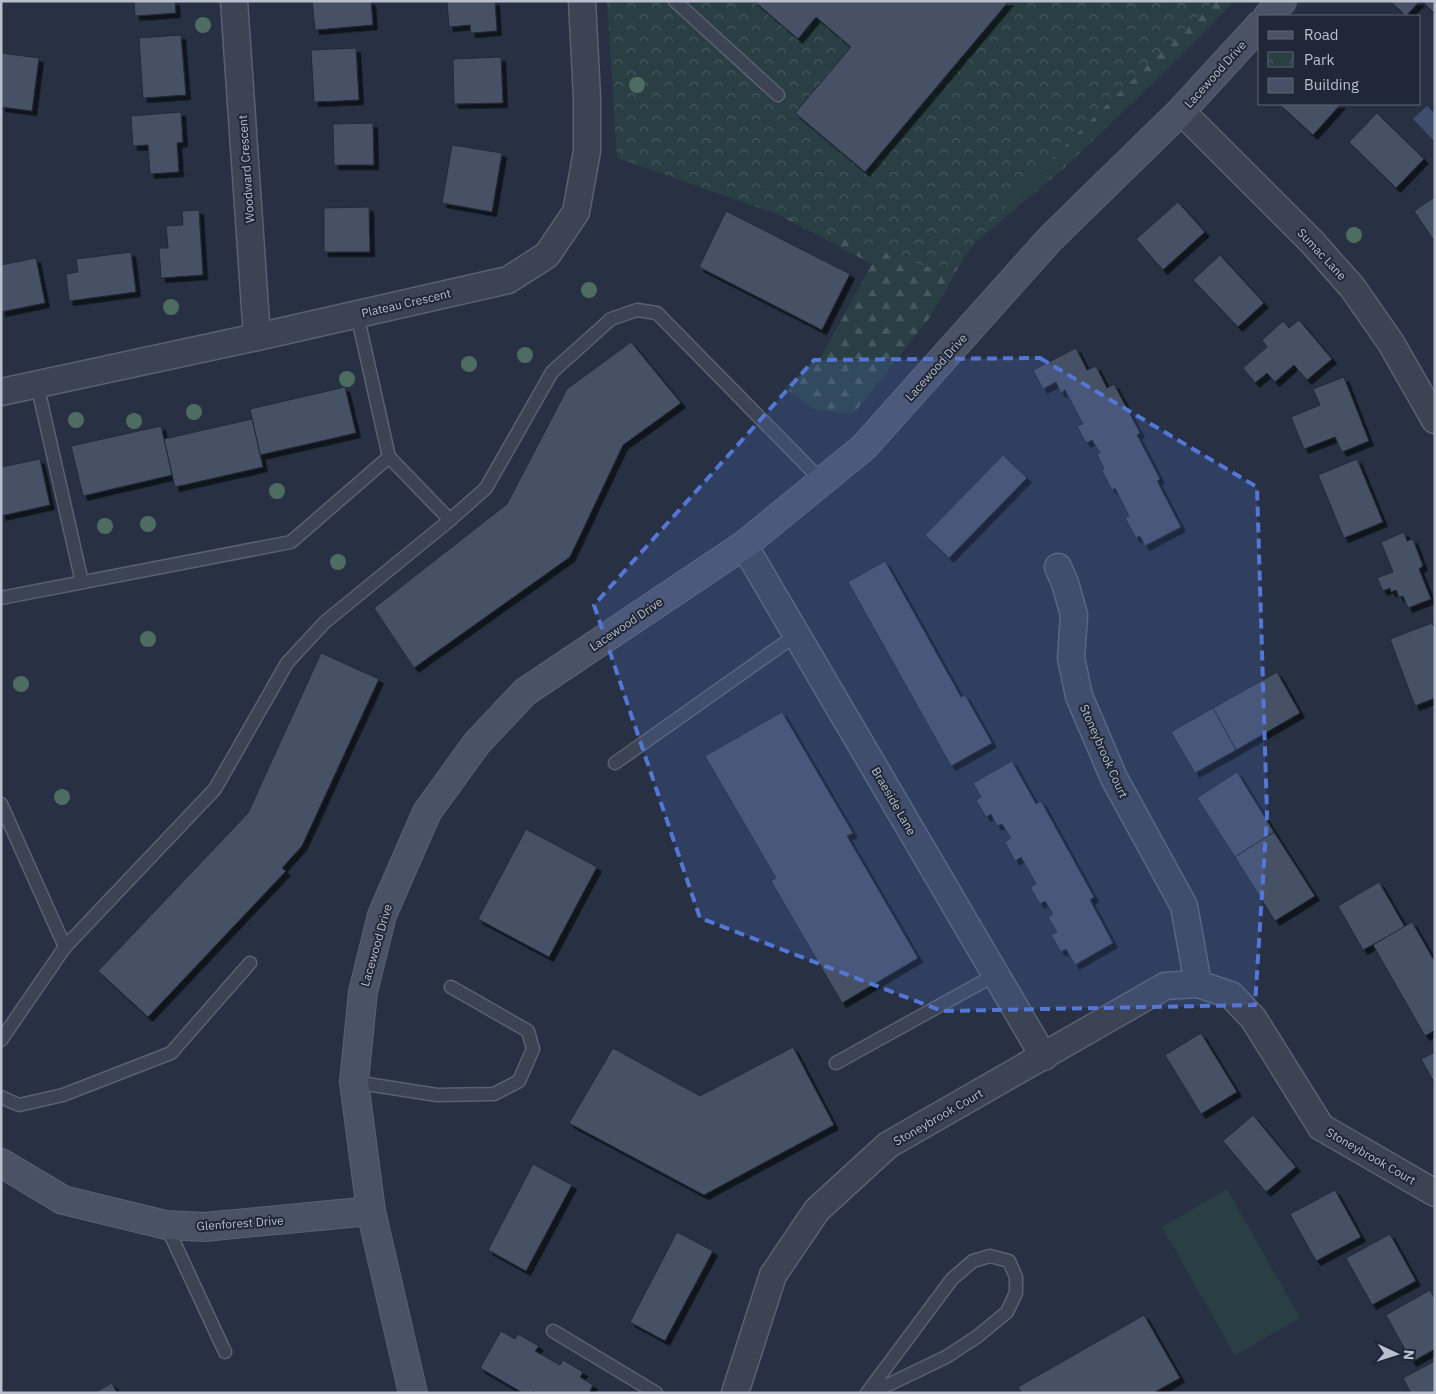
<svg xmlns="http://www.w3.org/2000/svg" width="1436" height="1394" font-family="'IBM Plex Sans',sans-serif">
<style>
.forest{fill:url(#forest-firs)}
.park{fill:url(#park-crowns)}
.garden{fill:#293f44}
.water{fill:#3e4d6c}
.building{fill:#465165;stroke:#222a3a;filter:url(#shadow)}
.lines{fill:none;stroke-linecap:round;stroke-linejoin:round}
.lane-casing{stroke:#5a6170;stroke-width:15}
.street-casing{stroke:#5a6170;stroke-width:29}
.secondary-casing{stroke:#5a6170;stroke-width:30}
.lane{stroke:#3c4353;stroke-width:12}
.street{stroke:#3c4353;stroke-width:26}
.secondary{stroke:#4a5266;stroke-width:28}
.tree{fill:#4f6c63}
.marked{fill:#5476d4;fill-opacity:0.2;stroke:#5476d4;stroke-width:4;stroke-dasharray:10 6;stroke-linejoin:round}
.labels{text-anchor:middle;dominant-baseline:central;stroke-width:4;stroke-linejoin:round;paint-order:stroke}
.street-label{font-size:12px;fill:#b9bfcc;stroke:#202838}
</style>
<defs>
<pattern id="forest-firs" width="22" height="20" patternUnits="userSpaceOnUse" patternTransform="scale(1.25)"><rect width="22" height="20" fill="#293f44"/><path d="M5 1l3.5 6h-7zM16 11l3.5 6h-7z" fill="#46595e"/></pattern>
<pattern id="park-crowns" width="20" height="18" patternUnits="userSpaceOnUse" patternTransform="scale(1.25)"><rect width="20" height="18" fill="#293f44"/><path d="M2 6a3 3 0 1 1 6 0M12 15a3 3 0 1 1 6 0" fill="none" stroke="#46595e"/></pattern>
<filter id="shadow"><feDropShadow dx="4.5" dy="4.5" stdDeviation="0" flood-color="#0009"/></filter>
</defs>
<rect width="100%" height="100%" fill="#273143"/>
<polygon class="forest" points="1035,1 1234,1 1179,58 1064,168 970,247 931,316 853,414 815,410 784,387 822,355 872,264 779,215 782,190"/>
<path class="park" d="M607,1h606c-45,44 -89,87 -133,130 -46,46 -93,91 -129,144l-334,-117z"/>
<polygon class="garden" points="1227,1189 1300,1318 1235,1355 1162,1227"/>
<polygon class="water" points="1427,106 1435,114 1435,142 1413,119"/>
<g class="building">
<polygon points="134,1 175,1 176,13 135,16"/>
<polygon points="312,1 371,1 373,25 315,30"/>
<polygon points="447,1 495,1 497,31 471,33 470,25 449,27"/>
<polygon points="754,1 1009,1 865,172 795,113 851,47 816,17 798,39"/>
<polygon points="1390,1 1420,1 1406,16"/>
<polygon points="1422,1 1435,1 1435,10 1433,12"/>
<polygon points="181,35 186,95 143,98 139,38"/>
<polygon points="356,48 359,100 314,102 311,50"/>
<polygon points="1,53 39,58 32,111 1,107"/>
<polygon points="501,57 503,103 454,104 453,59"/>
<polygon points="1279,104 1341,104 1313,135"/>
<polygon points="181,112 183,142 177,143 179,172 150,174 148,145 133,146 131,116"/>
<polygon points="1377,113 1424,159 1396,188 1349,142"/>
<polygon points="373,123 374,165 334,165 333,124"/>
<polygon points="452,145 502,153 492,212 442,203"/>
<polygon points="1435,197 1435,242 1414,211"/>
<polygon points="1178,202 1205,232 1163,270 1136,239"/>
<polygon points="369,207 370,252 324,252 324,208"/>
<polygon points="199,210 203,275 161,278 159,248 168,248 166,226 183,225 182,211"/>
<polygon points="726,211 850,274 822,330 699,267"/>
<polygon points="131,252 136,292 69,301 66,274 78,272 76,259"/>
<polygon points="1220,255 1264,303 1238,327 1193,280"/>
<polygon points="36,258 45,303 1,312 1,265"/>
<polygon points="1299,320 1332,359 1307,380 1294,365 1275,382 1267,373 1255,383 1243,368 1267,347 1262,340 1283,321 1289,328"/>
<polygon points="631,342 681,403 623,445 570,557 414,668 374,608 507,504 567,389"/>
<polygon points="1076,348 1087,370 1096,366 1107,388 1114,384 1140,433 1137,435 1160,479 1157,481 1181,527 1145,546 1140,536 1136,538 1125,518 1129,516 1115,488 1112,490 1102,471 1104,469 1097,454 1100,453 1092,440 1086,443 1077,426 1083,424 1065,390 1061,393 1056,382 1043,389 1033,370"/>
<polygon points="1344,377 1369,441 1342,452 1335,437 1304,449 1291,417 1320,405 1313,389"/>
<polygon points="345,387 356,433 260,455 250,409"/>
<polygon points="252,419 263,467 175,487 164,439"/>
<polygon points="161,426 172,475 83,496 71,446"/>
<polygon points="1003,455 1027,478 949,558 925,535"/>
<polygon points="40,459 50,505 1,516 1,467"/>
<polygon points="1357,459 1383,522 1344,538 1318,475"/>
<polygon points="1404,532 1407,541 1413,539 1423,566 1419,569 1431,599 1408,608 1403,596 1399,597 1396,590 1391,592 1390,588 1383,591 1377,578 1393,572 1381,542"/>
<polygon points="885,561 961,697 965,695 992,743 951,766 848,582"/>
<polygon points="1432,623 1435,629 1435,698 1415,706 1390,639"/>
<polygon points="321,653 379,679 302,846 282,868 286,871 148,1017 98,971 248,813"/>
<polygon points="1277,672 1300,713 1236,750 1213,708"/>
<polygon points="1213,708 1236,750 1195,773 1171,732"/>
<polygon points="782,712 853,833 847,836 918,958 842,1003 771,881 776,878 705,756"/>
<polygon points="1012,761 1036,804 1041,801 1094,897 1090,900 1113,943 1075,965 1066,949 1061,952 1051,935 1057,932 1048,917 1053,914 1045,901 1040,904 1030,887 1036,884 1021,857 1015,861 1005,842 1011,838 1002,824 997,826 991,814 986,817 976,800 981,797 973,783"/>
<polygon points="1237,772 1274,832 1235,857 1197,798"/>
<polygon points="526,829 597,867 549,957 478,919"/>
<polygon points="1274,832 1315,896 1275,921 1235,857"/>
<polygon points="1379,882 1405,927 1363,950 1338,906"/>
<polygon points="1412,922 1435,962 1435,1030 1425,1036 1373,945"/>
<polygon points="1201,1033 1237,1092 1201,1114 1165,1055"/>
<polygon points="793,1047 834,1125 704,1195 569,1123 613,1048 700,1096"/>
<polygon points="1435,1052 1435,1084 1421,1059"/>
<polygon points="1253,1115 1296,1167 1266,1192 1223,1141"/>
<polygon points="533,1164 572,1185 526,1271 488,1250"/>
<polygon points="1335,1190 1361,1237 1316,1261 1290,1214"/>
<polygon points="677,1232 713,1251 665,1341 630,1322"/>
<polygon points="1390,1234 1416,1281 1372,1305 1346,1258"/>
<polygon points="1430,1290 1435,1299 1435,1349 1412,1362 1386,1315"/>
<polygon points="1144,1315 1180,1378 1153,1393 1022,1393 1018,1387"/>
<polygon points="501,1331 515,1339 518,1334 539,1346 535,1351 560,1365 563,1360 583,1372 580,1377 593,1385 589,1393 536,1393 533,1391 531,1393 523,1393 480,1368"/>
<polygon points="1435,1361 1435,1393 1411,1393 1403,1378"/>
<polygon points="112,1383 117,1393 94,1393"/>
</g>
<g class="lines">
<defs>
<g id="lane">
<polyline points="675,1 778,95"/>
<polyline points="37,384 82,582"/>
<polyline points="389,457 450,520"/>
<polyline points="1,598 291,542 389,457 357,314"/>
<polyline points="615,763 796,635"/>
<polyline points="1,804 65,947"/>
<polyline points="1,1040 65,947 215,789 287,663 325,622 450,520 486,488 552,372 611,319 637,310 657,313 822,481"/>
<polyline points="836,1063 995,975"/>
<polyline points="354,1082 437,1095 494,1094 519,1081 533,1049 528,1031 451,987"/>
<polyline points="1,1097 19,1105 63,1095 171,1053 250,963"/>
<polyline points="166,1225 225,1352"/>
<polyline points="553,1331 656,1393"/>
<polyline points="867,1393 952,1279 973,1261 990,1256 1009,1261 1016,1277 1016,1293 1007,1312 978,1336 946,1357 871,1393"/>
</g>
<g id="street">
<polyline points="234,1 257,337"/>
<polyline points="1181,111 1312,242 1352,287 1391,343 1435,420"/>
<polyline points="1,392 257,337 508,280 547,255 576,212 587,151 587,97 582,1"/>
<polyline points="744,545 1044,1057"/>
<polyline points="1058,567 1065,583 1074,615 1071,658 1079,696 1114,778 1184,906 1198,984"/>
<polyline points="735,1393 773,1275 817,1210 888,1145 1165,986 1198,984 1231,995 1253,1018 1321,1127 1435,1193"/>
</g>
<g id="secondary">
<polyline points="1268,16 1282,1"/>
<polyline points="1,1163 63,1200 166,1225 204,1227 371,1211"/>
<polyline points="413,1393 371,1211 354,1082 363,992 382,915 427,812 477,743 525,692 744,545 864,447 1050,239 1181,111 1260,25"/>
</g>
</defs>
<use href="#lane" class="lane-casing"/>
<use href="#street" class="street-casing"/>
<use href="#secondary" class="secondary-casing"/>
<use href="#lane" class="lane"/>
<use href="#street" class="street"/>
<use href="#secondary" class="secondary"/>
</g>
<g class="tree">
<circle cx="203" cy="25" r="8"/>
<circle cx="637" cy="85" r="8"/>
<circle cx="1354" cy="235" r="8"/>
<circle cx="589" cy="290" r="8"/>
<circle cx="171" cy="307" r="8"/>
<circle cx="525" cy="355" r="8"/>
<circle cx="469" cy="364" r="8"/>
<circle cx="347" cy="379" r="8"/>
<circle cx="194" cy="412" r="8"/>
<circle cx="76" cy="420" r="8"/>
<circle cx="134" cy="421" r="8"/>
<circle cx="277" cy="491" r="8"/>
<circle cx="148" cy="524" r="8"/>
<circle cx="105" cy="526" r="8"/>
<circle cx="338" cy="562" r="8"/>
<circle cx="148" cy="639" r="8"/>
<circle cx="21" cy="684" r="8"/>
<circle cx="62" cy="797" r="8"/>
</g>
<path class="marked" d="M1040,358l217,129 10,328 -12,190 -313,6 -242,-93 -106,-313 220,-245z"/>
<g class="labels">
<g class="street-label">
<text transform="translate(1215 74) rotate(-48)">Lacewood Drive</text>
<text transform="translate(246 169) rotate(-94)">Woodward Crescent</text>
<text transform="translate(1322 254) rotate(47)">Sumac Lane</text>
<text transform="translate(406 303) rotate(-13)">Plateau Crescent</text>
<text transform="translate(936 367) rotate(-48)">Lacewood Drive</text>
<text transform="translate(626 624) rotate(-34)">Lacewood Drive</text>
<text transform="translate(1104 751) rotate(66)">Stoneybrook Court</text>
<text transform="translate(894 801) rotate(60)">Braeside Lane</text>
<text transform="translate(376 945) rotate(-74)">Lacewood Drive</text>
<text transform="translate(938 1117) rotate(-30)">Stoneybrook Court</text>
<text transform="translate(1371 1156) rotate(30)">Stoneybrook Court</text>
<text transform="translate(240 1223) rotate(-4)">Glenforest Drive</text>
</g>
</g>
<rect width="1436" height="1394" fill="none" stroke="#b9bfcc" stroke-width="5"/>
<rect x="1258" y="15" width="162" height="90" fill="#202838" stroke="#5d6473"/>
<rect x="1268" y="31" width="25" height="8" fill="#4a5266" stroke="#5d6473"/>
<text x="1304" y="40" font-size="15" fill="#b9bfcc">Road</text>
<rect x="1268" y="52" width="25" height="15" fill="url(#park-crowns)" stroke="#5d6473"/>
<text x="1304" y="65" font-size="15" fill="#b9bfcc">Park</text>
<rect x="1268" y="78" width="25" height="15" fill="#465165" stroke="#5d6473"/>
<text x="1304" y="90" font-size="15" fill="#b9bfcc">Building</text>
<g transform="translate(1396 1354) rotate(94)" stroke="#202838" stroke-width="4" paint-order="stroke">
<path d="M0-4L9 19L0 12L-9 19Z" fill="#b9bfcc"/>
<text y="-8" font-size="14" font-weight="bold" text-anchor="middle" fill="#b9bfcc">N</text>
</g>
</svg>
